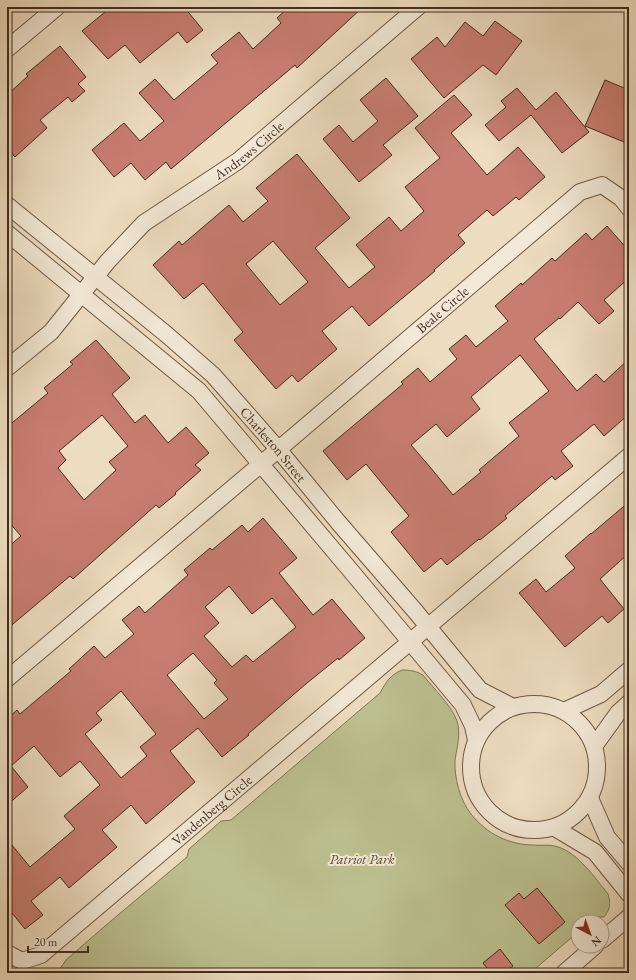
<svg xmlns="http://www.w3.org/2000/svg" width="636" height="980" font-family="'EB Garamond',serif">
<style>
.green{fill:#bcc090;stroke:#7f7656}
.building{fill:#c87d71;stroke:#422c1d;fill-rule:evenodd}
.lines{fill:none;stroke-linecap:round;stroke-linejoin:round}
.minor-casing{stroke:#6d5846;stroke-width:18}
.minor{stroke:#f3e9d6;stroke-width:16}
.labels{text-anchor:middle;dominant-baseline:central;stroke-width:4;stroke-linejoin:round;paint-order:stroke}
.street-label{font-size:14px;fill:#422c1d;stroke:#f3e9d6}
.park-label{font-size:14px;font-style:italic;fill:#5a4a34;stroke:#f3e9d6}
</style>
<rect width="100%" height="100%" fill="#edddc0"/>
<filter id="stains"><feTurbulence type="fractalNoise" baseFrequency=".005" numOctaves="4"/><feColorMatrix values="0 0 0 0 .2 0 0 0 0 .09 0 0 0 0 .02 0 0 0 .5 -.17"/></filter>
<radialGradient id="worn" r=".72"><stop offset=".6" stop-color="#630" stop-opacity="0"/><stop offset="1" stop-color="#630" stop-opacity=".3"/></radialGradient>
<path class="green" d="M402,670c8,0 14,1 21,5 10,13 29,31 34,46 4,13 0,26 -2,39 -1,18 5,40 16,54 16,20 38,31 63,31 8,1 16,-1 24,2 20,6 37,31 50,47 3,9 2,16 -4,23h-6l-8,5h-12v10l-43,37 -2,4h-476l9,-13 39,-34 82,-69 2,-8 23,-20 9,-8 10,-1 149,-127c6,-11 10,-18 22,-23z"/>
<g class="building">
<polygon points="111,7 184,7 203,30 187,43 178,32 140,63 125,45 108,59 82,31"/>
<polygon points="289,7 363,7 297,68 295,65 171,169 166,162 145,180 131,163 114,177 92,150 124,123 140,141 164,121 139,93 155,79 174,100 218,63 211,55 239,32 253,49 281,23 277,18"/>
<polygon points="495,21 522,41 496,75 483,65 444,98 411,59 437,37 445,47 465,22 483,36"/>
<polygon points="60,46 86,77 78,84 85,91 72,102 68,97 40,120 47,128 15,157 7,148 7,95 28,76 26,74"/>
<polygon points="386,78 418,116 383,145 392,155 359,182 323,139 339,125 353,142 378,121 360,100"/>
<polygon points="605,80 629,90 629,131 624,142 585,126"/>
<polygon points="517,88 536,110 556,92 589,132 562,153 531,115 499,141 485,125 506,107 501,101"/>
<path d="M454,95l18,20 -21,18 36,42 31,-28 27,30 -26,23 -3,-3 -23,19 -6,-6 -29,25 7,8 -31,27 1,1 -66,55 -17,-20 -30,25 15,18 -39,33 -6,-7 -16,14 -42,-49 9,-8 -40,-49 -19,16 -31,-34 26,-24 3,4 47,-40 14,17 25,-21 -12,-13 41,-34 53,64 -35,30 34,40 26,-21 -19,-22 33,-28 12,14 23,-20 -19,-24 35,-29 -25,-30zM273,241l35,41 -28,23 -34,-41z"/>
<path d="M607,226l22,25v27l-25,22 10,11 -15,13 -21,-22 -18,17 -1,-1 -25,21 43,52 19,-17 8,8 25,-23v55l-25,22 -10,-12 -33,27 12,15 -18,14 -3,-4 -47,40 2,2 -27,22 -1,-1 -32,26 -6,-7 -17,14 -33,-40 18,-16 -43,-52 -19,16 -24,-29 80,-67 -2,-2 17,-14 12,14 27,-23 -8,-10 17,-14 10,12 32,-26 -13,-15 26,-23 1,2 30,-27 3,3 31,-28 6,7zM520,355l29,36 -40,32 10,13 -40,34 2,2 -28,23 -23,-28 -19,-22 25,-21 11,13 33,-28 -9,-12z"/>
<path d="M96,340l34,38 -18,16 23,29 10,-8 23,28 18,-16 23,26 -14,12 6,5 -26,23 1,1 -17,14 -3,-3 -83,74 -3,-3 -63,53v-81l14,-12 -14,-16v-93l41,-34 -4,-5 29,-24 -3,-2zM102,415l26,31 -19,16 7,8 -32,30 -26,-32 8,-8 -7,-9z"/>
<polygon points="629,502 629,553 600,579 624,609 608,623 602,616 565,647 519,593 536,579 546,592 575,568 565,556 591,533 591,534"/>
<path d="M263,518l34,40 -18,15 34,42 19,-16 33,39 -26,22 -1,-2 -31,25 -59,51 1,1 -27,22 -24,-29 -28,23 25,31 -49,42 -15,-19 -29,25 15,17 -48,41 -9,-11 -29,24 12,14 -18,14 -18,-22v-68l23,28 45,-38 -11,-13 36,-31 -20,-24 -20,16 -26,-31 -23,20 17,21 -21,18v-86l10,-9 3,4 51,-43 -2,-2 25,-23 11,12 29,-24 -12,-14 17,-14 6,7 43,-38 -4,-5 26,-22 2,2 30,-25 6,7zM229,586l23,28 20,-16 24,29 -43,35 -7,-7 -14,12 -28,-31 15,-13 -14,-16zM193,653l24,27 -3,3 14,16 -24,20 -37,-44zM121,691l35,43 -16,13 7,9 -26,22 -36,-44 17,-14 -6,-7z"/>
<polygon points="537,888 565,922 539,944 505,905 519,893 524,899"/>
<polygon points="500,949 513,966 504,973 491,973 483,963"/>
</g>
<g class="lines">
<defs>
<g id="minor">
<polyline points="7,49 57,7"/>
<path id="s1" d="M7,205l159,129 47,41 65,74 60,73 78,90 64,78 33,17"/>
<polyline points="7,233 199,391 351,571 463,705 473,726 476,740"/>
<path id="s2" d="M7,368l44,-36 57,-71 36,-38 94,-62 180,-154"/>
<path id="s3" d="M7,679l286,-242 287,-245 22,-7 19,13 8,10"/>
<circle cx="534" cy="767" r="63"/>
<polyline points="564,711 601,694 629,670"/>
<polyline points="595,745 618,713 629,703"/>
<polyline points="590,798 607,837 629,863"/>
<polyline points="555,828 595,852 629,894"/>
<polyline points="602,940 629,917"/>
<path id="s4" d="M7,953l15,8 19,-6 588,-499"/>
<polyline points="564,973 595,946"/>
</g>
</defs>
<use href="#minor" class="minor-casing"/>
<use href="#minor" class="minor"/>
</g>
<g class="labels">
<g class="street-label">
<text stroke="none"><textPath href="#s2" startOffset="328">Andrews Circle</textPath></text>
<text stroke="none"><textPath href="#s3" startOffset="571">Beale Circle</textPath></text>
<text stroke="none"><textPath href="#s1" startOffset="359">Charleston Street</textPath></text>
<text stroke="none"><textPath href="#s4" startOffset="261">Vandenberg Circle</textPath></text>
</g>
<g class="park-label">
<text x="362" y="859">Patriot Park</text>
</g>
</g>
<rect width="636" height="980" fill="none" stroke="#edddc0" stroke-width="24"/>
<rect x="8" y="8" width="620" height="964" fill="none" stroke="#422c1d" stroke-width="2"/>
<rect x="12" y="12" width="612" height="956" fill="none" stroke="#422c1d"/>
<g transform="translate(590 934) rotate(139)"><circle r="19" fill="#f3e9d6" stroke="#ac9d8c"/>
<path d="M0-3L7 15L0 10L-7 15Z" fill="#8f2418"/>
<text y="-6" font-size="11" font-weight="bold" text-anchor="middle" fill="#422c1d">N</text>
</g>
<path d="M28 946v6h60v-6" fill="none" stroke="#422c1d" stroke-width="2"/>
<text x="34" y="946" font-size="12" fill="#422c1d" stroke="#f3e9d6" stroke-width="3" paint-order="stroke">20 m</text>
<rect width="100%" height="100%" filter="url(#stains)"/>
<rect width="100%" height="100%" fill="url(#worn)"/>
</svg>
